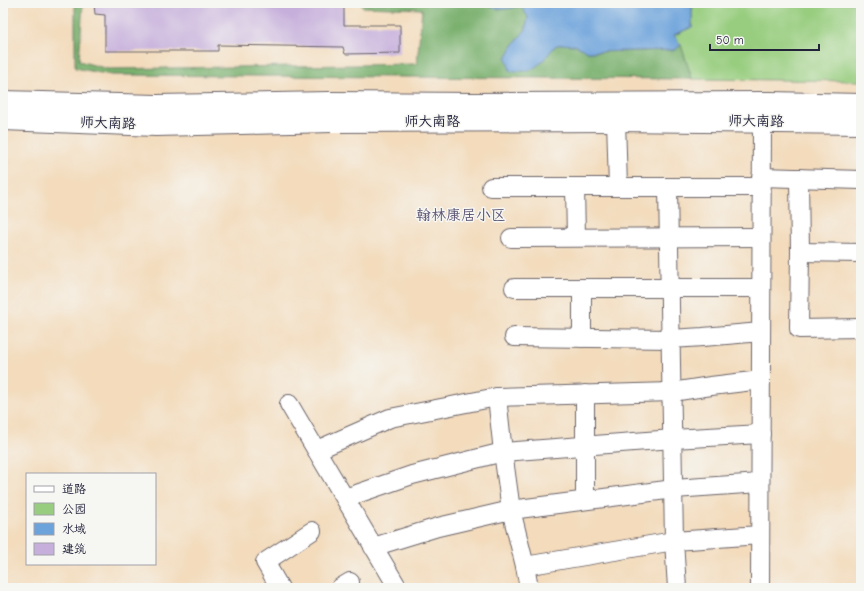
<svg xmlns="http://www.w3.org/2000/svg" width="864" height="591" font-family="'Comic Neue','LXGW WenKai TC',sans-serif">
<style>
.green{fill:#98cd7f;stroke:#5d785d}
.forest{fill:#7ab06e;stroke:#4e6954}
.water{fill:#6da3db;stroke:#48628b}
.building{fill:#c6afdb}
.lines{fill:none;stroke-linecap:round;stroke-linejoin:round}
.minor-casing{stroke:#6b6368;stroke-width:20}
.major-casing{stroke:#6b6368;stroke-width:24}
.minor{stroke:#fff;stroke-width:18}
.major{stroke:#fff;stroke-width:22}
.labels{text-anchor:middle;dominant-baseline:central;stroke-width:3;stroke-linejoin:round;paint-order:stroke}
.street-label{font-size:14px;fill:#22223b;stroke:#f6f6f2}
.neighbourhood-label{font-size:15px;fill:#5b5373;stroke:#f6f6f2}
</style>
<rect width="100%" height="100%" fill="#f6f6f2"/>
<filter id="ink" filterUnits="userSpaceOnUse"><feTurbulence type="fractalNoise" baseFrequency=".025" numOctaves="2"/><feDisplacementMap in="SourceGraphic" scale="8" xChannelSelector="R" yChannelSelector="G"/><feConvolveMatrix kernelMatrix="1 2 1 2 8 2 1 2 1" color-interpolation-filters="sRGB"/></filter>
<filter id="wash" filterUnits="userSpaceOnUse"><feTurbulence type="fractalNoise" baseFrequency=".012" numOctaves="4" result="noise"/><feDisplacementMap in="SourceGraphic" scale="16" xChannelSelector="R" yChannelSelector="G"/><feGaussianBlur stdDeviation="0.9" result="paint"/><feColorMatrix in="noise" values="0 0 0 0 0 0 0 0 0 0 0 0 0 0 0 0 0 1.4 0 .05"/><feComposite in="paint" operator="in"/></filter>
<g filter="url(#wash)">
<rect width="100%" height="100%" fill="#f3dbbc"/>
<polygon class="green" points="692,3 861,3 861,81 692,79 681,45 673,36 692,27"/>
<path class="forest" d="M75,3h8l-4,58 29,8 309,-5 5,-55 -59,-2 -2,-4h125c12,9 22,6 35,3l7,11 -2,12 -14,18 -6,11 35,5 14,-17 6,-2 15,1 12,7 87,-2 6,-5 11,34 -581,-4 -36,-7z"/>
<path class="water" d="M486,3h206v24l-18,8 7,10 -6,5 -87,2 -13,-7 -14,-1 -6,2 -14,17 -12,8h-19l-4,-13 6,-11 14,-18 2,-12 -7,-11c-14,3 -23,6 -35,-3z"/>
<g id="blocks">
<polygon class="building" points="94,3 207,3 207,5 218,5 218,3 344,3 344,25 400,25 400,53 345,54 343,47 218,45 218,51 105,51 105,15 95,14"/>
</g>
</g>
<g filter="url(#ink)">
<use href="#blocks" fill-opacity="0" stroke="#6b6368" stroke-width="1"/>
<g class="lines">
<defs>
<g id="minor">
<polyline points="616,120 618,187"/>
<polyline points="761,177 861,180"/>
<polyline points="799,178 800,252 799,329 861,328"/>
<polyline points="491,187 761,187"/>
<polyline points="575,187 576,237"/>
<polyline points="668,187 674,541 677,588"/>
<polyline points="511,238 761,237"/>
<polyline points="800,252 861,253"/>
<polyline points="514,288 761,288"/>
<polyline points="514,337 671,339 703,337 761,332"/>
<polyline points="582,338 582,288"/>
<polyline points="497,397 503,452 511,510 525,566 529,588"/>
<polyline points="289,404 398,588"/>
<polyline points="317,450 390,418 497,397 672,392 711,386 761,380"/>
<polyline points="345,498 412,475 503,452 673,439 761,434"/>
<polyline points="585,500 585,394"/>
<polyline points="373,547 438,527 511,510 674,489 760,483"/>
<polyline points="525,566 674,541 760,535"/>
<polyline points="280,588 265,562 312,531"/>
<polyline points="340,588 350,582"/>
<polyline points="760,588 762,121"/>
</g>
<g id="major">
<polyline points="3,102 157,106 329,103 475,104 770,103 861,105"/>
<polyline points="3,119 156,125 332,121 616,120 861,123"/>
</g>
</defs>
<use href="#minor" class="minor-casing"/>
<use href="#major" class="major-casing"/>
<use href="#minor" class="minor"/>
<use href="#major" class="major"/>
</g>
</g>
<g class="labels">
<g class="street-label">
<text x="432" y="121">师大南路</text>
<text transform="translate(756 121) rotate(1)">师大南路</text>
<text transform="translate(108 123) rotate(2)">师大南路</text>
</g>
<g class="neighbourhood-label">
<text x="461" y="215">翰林康居小区</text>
</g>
</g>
<rect width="864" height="591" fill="none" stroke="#f6f6f2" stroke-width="16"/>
<rect x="26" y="473" width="130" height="92" fill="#f6f6f2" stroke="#a1a1a9"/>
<rect x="34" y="486" width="20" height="6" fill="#ffffff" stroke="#a1a1a9"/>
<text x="62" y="493" font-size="12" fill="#22223b">道路</text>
<rect x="34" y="503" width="20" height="12" fill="#98cd7f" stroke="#a1a1a9"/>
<text x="62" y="513" font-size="12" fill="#22223b">公园</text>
<rect x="34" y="523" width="20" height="12" fill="#6da3db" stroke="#a1a1a9"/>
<text x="62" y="533" font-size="12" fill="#22223b">水域</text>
<rect x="34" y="543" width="20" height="12" fill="#c6afdb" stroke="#a1a1a9"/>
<text x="62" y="553" font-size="12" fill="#22223b">建筑</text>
<path d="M710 44v6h109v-6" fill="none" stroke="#22223b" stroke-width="2"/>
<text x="716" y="44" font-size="12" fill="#22223b" stroke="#f6f6f2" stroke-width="3" paint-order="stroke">50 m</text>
</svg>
